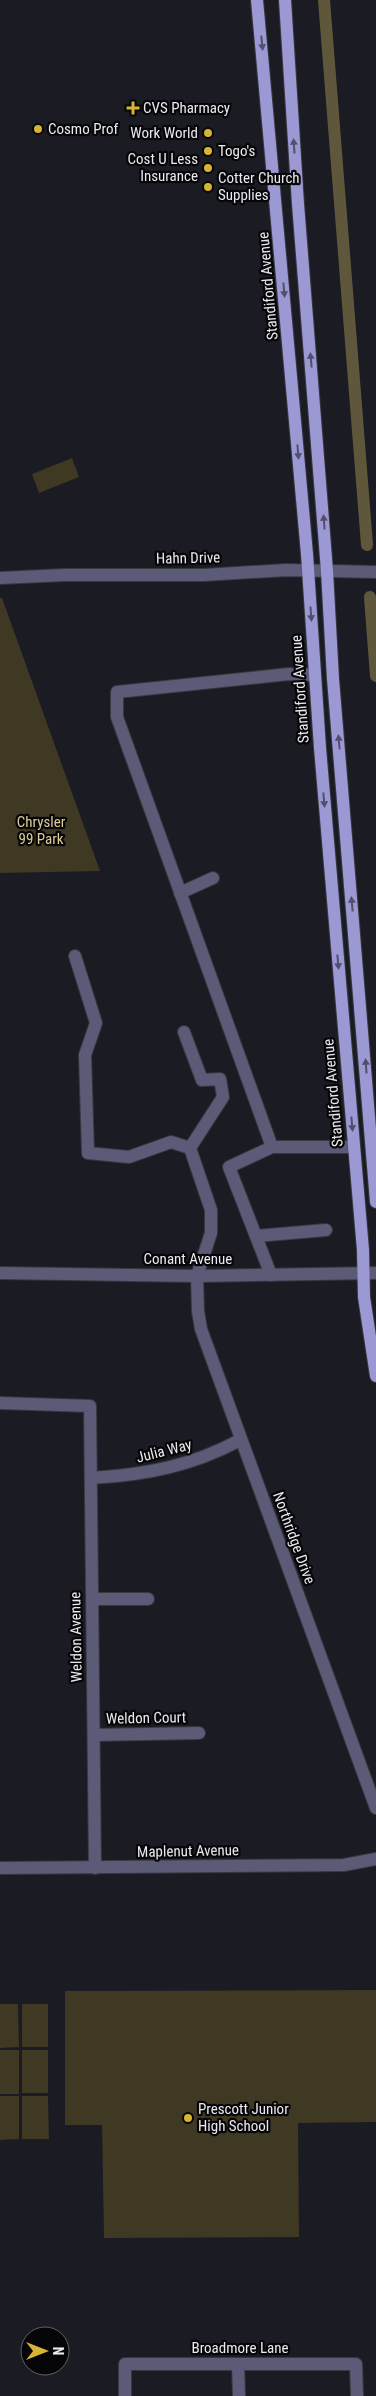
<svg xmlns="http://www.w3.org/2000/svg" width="376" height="2396" font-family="'Roboto Condensed',sans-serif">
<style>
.green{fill:#3f3822}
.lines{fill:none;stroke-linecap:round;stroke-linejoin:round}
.canal{stroke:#5f573b;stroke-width:12}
.minor-casing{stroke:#383840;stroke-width:14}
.major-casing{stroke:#383840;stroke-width:14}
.minor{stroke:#5b5a77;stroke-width:12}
.major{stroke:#9c98d4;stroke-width:12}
.oneway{fill:#514f6e}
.poi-dot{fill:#d7b434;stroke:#060609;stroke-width:2}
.labels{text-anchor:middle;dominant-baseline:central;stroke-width:4.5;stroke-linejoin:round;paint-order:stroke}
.poi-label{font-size:15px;fill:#e9e9ef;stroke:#060609;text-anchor:start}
.street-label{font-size:15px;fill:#e9e9ef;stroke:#060609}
.park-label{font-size:15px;fill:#decd97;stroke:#060609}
</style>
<rect width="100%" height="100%" fill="#1b1b23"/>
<g class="green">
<polygon points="72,458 79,477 39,493 32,474"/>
<polygon points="0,598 2,598 100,871 0,873"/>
<polygon points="376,1990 376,2122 298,2123 299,2237 104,2238 102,2125 65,2125 65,1991"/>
<polygon points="0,2004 18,2004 19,2047 0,2048"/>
<rect x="22" y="2004" width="26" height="43"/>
<rect x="0" y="2050" width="19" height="44"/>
<rect x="22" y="2050" width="26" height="43"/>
<polygon points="0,2096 19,2096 19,2139 0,2140"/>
<polygon points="22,2096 48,2096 49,2139 22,2139"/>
</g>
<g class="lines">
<g class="canal">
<polyline points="324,0 367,545"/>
<polyline points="370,597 376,676"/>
</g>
<defs>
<g id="minor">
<polyline points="0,578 64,575 204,575 286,570 376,572"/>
<polyline points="314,675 289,674 117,692 117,717 272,1147 354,1147"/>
<polyline points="180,893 213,878"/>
<polyline points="75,956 96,1023 85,1055 88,1153 129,1157 171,1142 190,1148"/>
<polyline points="184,1032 202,1080 220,1079 223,1097 190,1148 211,1210 211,1233 197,1276 198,1311 201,1329 376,1808"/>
<polyline points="256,1236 326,1230"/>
<polyline points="0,1273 197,1276 376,1273"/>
<polyline points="271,1275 229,1167 272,1147"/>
<polyline points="0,1403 90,1406 95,1868"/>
<path d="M91,1478c54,-3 101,-12 149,-38"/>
<polyline points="92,1599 148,1599"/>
<polyline points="94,1735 199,1733"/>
<polyline points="0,1868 344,1865 376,1859"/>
<polyline points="238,2364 239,2396"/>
<polyline points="125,2396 125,2364 356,2364 357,2396"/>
</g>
<g id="major">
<polyline points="257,0 307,554 320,748 363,1250 364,1297 376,1376"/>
<polyline points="285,0 298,204 327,571 333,679 376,1202"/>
</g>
</defs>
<use href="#minor" class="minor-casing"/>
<use href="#major" class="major-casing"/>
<use href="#minor" class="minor"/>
<use href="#major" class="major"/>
</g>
<defs><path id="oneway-solid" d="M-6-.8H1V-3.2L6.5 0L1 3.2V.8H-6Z" transform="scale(1.25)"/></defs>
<g class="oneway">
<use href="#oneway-solid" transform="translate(262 43) rotate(84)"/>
<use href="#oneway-solid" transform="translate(294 146) rotate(-94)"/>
<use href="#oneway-solid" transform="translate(284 290) rotate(85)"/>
<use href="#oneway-solid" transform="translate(311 360) rotate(-95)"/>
<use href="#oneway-solid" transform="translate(298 452) rotate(85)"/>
<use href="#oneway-solid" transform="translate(324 522) rotate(-94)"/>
<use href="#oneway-solid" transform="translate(311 614) rotate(86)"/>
<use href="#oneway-solid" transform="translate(339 742) rotate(-95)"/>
<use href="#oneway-solid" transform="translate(324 800) rotate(85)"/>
<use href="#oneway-solid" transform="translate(352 904) rotate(-95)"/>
<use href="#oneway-solid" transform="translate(338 962) rotate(85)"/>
<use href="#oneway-solid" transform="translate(366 1066) rotate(-94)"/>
<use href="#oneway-solid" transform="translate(352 1124) rotate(85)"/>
</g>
<g class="poi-dot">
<path d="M130.5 100.5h5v5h5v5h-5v5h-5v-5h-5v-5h5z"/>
<circle cx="38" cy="129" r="5"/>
<circle cx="208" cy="133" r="5"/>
<circle cx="208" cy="151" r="5"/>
<circle cx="208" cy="168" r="5"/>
<circle cx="208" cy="187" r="5"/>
<circle cx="188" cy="2118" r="5"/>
</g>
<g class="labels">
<g class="poi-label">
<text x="143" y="108">CVS Pharmacy</text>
<text x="48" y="129">Cosmo Prof</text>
<text x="198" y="133" text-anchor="end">Work World</text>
<text x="218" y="151">Togo's</text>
<text x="198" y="159" text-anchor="end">Cost U Less<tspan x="198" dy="17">Insurance</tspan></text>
<text x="218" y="178">Cotter Church<tspan x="218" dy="17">Supplies</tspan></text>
<text x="198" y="2109">Prescott Junior<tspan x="198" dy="17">High School</tspan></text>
</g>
<g class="street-label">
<text transform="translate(268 286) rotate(-95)">Standiford Avenue</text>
<text transform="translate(188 558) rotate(-1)">Hahn Drive</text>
<text transform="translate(300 689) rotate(-94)">Standiford Avenue</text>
<text transform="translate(333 1093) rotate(-95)">Standiford Avenue</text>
<text x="188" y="1259">Conant Avenue</text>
<text transform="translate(164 1451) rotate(-14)">Julia Way</text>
<text transform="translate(294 1538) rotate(70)">Northridge Drive</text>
<text transform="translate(76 1637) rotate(-91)">Weldon Avenue</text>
<text transform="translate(146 1718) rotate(-1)">Weldon Court</text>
<text transform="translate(188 1851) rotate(-1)">Maplenut Avenue</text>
<text x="240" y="2348">Broadmore Lane</text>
</g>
<g class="park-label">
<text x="41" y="822">Chrysler<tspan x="41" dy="17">99 Park</tspan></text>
</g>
</g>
<g transform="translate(45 2351) rotate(90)"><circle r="24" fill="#060609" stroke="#616165"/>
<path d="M0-4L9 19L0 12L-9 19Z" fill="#d7b434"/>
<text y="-8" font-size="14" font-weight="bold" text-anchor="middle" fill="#e9e9ef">N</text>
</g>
</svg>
